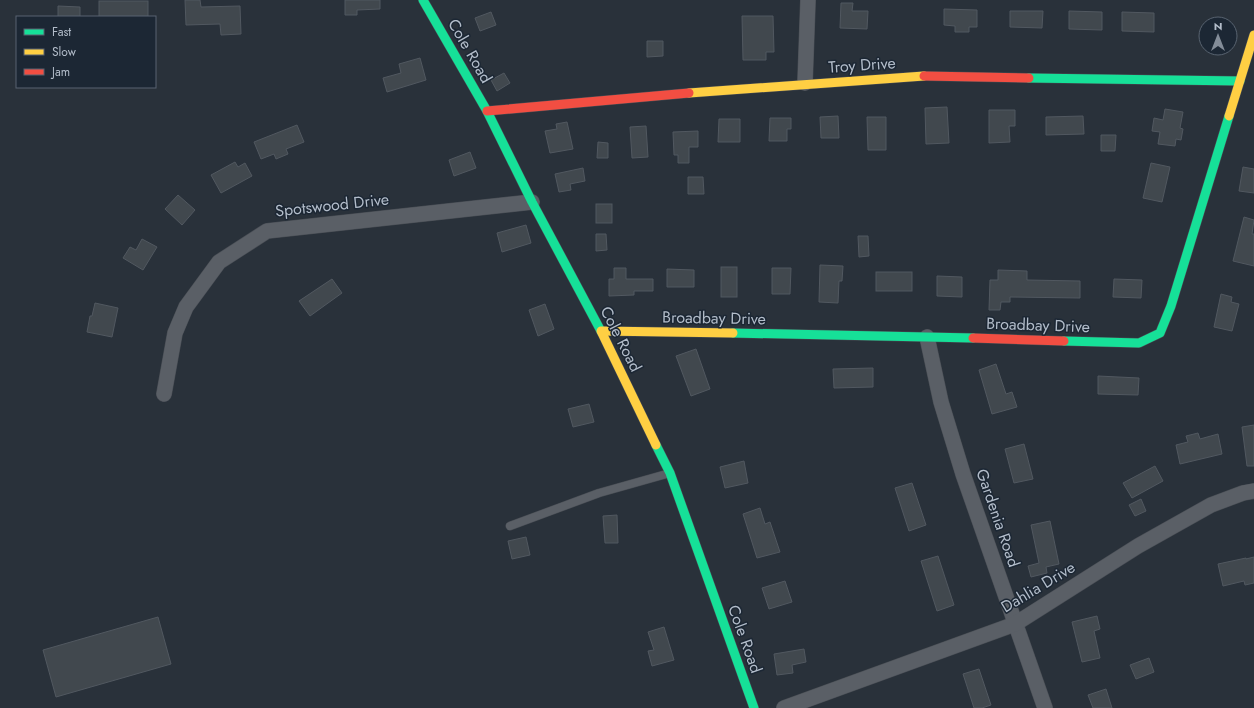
<svg xmlns="http://www.w3.org/2000/svg" width="1254" height="708" font-family="Jost,sans-serif">
<style>
.building{fill:#41484e;stroke:#515860}
.lines{fill:none;stroke-linecap:round;stroke-linejoin:round}
.lane-casing{stroke:#484d54;stroke-width:9}
.street-casing{stroke:#484d54;stroke-width:16}
.fast-casing{stroke:#484d54;stroke-width:10}
.slow-casing{stroke:#484d54;stroke-width:10}
.jam-casing{stroke:#484d54;stroke-width:10}
.lane{stroke:#5a5f66;stroke-width:8}
.street{stroke:#5a5f66;stroke-width:15}
.fast{stroke:#16e098;stroke-width:9}
.slow{stroke:#ffcf43;stroke-width:9}
.jam{stroke:#f24e42;stroke-width:9}
.labels{text-anchor:middle;dominant-baseline:central;stroke-width:3;stroke-linejoin:round;paint-order:stroke}
.street-label{font-size:16px;fill:#b3bdca;stroke:#1c2734}
</style>
<rect width="100%" height="100%" fill="#29313a"/>
<g class="building">
<polygon points="185,0 200,0 201,7 240,6 241,34 221,35 220,24 186,25"/>
<polygon points="345,0 380,0 380,9 357,10 357,15 345,15"/>
<rect x="99" y="1" width="49" height="16"/>
<polygon points="841,3 853,3 852,11 868,11 867,29 840,28"/>
<polygon points="58,6 80,7 80,17 58,17"/>
<polygon points="944,9 977,10 977,27 969,27 969,32 955,32 955,26 944,25"/>
<polygon points="1010,11 1043,11 1042,28 1010,27"/>
<polygon points="1069,11 1102,12 1102,30 1069,29"/>
<polygon points="491,12 496,25 480,31 475,18"/>
<polygon points="1122,12 1154,13 1154,32 1122,31"/>
<polygon points="742,16 773,16 774,52 766,52 766,60 743,60"/>
<polygon points="647,41 663,41 663,56 647,57"/>
<polygon points="420,58 426,80 387,92 383,78 401,73 399,64"/>
<polygon points="504,73 510,83 497,91 491,80"/>
<polygon points="947,107 949,143 926,144 925,108"/>
<polygon points="1165,109 1183,112 1180,128 1183,129 1181,140 1176,139 1175,146 1158,144 1160,132 1152,131 1154,118 1163,120"/>
<polygon points="989,110 1015,110 1015,126 1009,126 1010,142 989,143"/>
<polygon points="838,116 839,138 821,138 820,117"/>
<polygon points="1083,116 1084,134 1046,135 1046,117"/>
<polygon points="867,117 886,117 886,150 868,150"/>
<polygon points="770,118 791,118 791,129 787,129 787,141 769,141"/>
<polygon points="719,119 740,119 740,142 718,142"/>
<polygon points="567,122 573,149 550,153 545,131 557,129 556,124"/>
<polygon points="297,125 304,142 286,149 288,154 276,159 274,154 261,159 254,142"/>
<polygon points="646,126 648,157 632,158 630,127"/>
<polygon points="698,131 698,147 689,147 689,163 678,163 678,155 674,155 673,132"/>
<polygon points="1101,135 1116,135 1115,151 1101,151"/>
<polygon points="598,142 608,143 608,158 597,158"/>
<polygon points="470,152 476,168 454,176 449,160"/>
<polygon points="235,162 238,167 245,163 252,176 221,193 211,175"/>
<polygon points="1151,163 1170,167 1162,202 1143,198"/>
<polygon points="1243,167 1254,169 1254,193 1239,191"/>
<polygon points="583,168 585,181 570,184 571,190 559,192 555,174"/>
<polygon points="688,177 703,177 704,194 688,194"/>
<polygon points="178,195 195,210 182,225 165,209"/>
<rect x="596" y="204" width="16" height="19"/>
<polygon points="1244,217 1254,220 1252,234 1254,234 1254,266 1233,261"/>
<polygon points="526,225 531,243 502,252 497,233"/>
<polygon points="596,234 606,234 607,250 596,251"/>
<polygon points="858,236 868,236 869,256 859,257"/>
<polygon points="142,239 157,247 143,270 123,258 130,247 136,250"/>
<polygon points="820,265 843,266 842,281 839,281 838,303 819,302"/>
<rect x="721" y="267" width="16" height="30"/>
<polygon points="614,268 626,268 626,279 653,279 653,291 634,291 634,295 609,296 609,279 614,279"/>
<polygon points="772,268 791,268 790,294 772,294"/>
<polygon points="667,269 694,270 694,287 667,287"/>
<polygon points="998,270 1027,271 1027,280 1080,281 1080,298 1010,297 1010,302 1001,302 1000,310 989,310 990,280 998,280"/>
<rect x="876" y="272" width="36" height="19"/>
<polygon points="937,276 962,277 962,297 937,296"/>
<polygon points="332,279 342,293 310,316 299,301"/>
<polygon points="1114,279 1142,280 1141,298 1113,297"/>
<polygon points="1221,294 1232,297 1231,302 1239,304 1232,331 1214,327"/>
<polygon points="95,303 118,308 112,337 87,332 90,316 92,316"/>
<polygon points="545,304 554,329 538,336 529,310"/>
<polygon points="696,349 710,389 691,396 676,356"/>
<polygon points="996,364 1006,394 1012,392 1017,407 992,414 979,370"/>
<polygon points="873,368 873,387 834,388 833,369"/>
<polygon points="1098,376 1139,378 1138,395 1098,394"/>
<polygon points="589,404 594,422 573,427 568,409"/>
<polygon points="1254,425 1254,466 1247,466 1242,427"/>
<polygon points="1198,433 1200,439 1218,434 1222,454 1180,464 1176,445 1188,442 1186,436"/>
<polygon points="1024,444 1033,479 1014,483 1005,449"/>
<polygon points="744,461 748,483 725,488 720,467"/>
<polygon points="1155,466 1163,481 1132,498 1123,483"/>
<polygon points="912,483 926,525 909,531 895,488"/>
<polygon points="1141,499 1146,511 1135,516 1129,505"/>
<polygon points="760,508 765,524 770,522 780,552 757,558 743,514"/>
<polygon points="617,515 618,543 605,543 603,516"/>
<polygon points="1050,521 1059,564 1046,567 1047,573 1031,577 1028,566 1039,563 1031,525"/>
<polygon points="526,537 530,555 512,559 508,541"/>
<polygon points="938,556 954,605 937,611 921,561"/>
<polygon points="1254,557 1254,583 1245,585 1244,581 1223,586 1218,564 1246,558 1246,559"/>
<polygon points="785,581 792,602 769,609 762,588"/>
<polygon points="1097,616 1100,629 1094,631 1100,658 1082,662 1072,622"/>
<polygon points="158,617 171,664 56,697 43,650"/>
<polygon points="664,627 674,660 652,666 648,651 654,650 648,632"/>
<polygon points="804,649 806,662 792,665 793,673 777,675 774,654"/>
<polygon points="1149,658 1154,672 1136,679 1130,665"/>
<polygon points="979,669 991,705 982,708 974,708 963,674"/>
<polygon points="1106,689 1112,708 1093,708 1088,695"/>
</g>
<g class="lines">
<defs>
<polyline id="lane" points="510,526 599,493 670,473"/>
<g id="street">
<polyline points="805,83 808,0"/>
<polyline points="927,337 941,402 963,474 1045,708"/>
<polyline points="164,394 175,333 186,307 219,262 267,231 532,202"/>
<polyline points="784,708 1015,624 1138,546 1211,505 1243,493 1254,491"/>
</g>
<g id="fast">
<polyline points="423,0 487,111 532,202 602,333"/>
<polyline points="1029,78 1240,81"/>
<polyline points="733,333 973,338"/>
<polyline points="1064,341 1139,343 1160,333 1171,306 1229,116"/>
<polyline points="656,445 670,473 754,708"/>
</g>
<g id="slow">
<polyline points="689,93 924,76"/>
<polyline points="1229,116 1254,35"/>
<polyline points="601,331 733,333"/>
<polyline points="602,333 656,445"/>
</g>
<g id="jam">
<polyline points="924,76 1029,78"/>
<polyline points="487,111 689,93"/>
<polyline points="973,338 1064,341"/>
</g>
</defs>
<use href="#lane" class="lane-casing"/>
<use href="#street" class="street-casing"/>
<use href="#fast" class="fast-casing"/>
<use href="#slow" class="slow-casing"/>
<use href="#jam" class="jam-casing"/>
<use href="#lane" class="lane"/>
<use href="#street" class="street"/>
<use href="#fast" class="fast"/>
<use href="#slow" class="slow"/>
<use href="#jam" class="jam"/>
</g>
<g class="labels">
<g class="street-label">
<text transform="translate(470 51) rotate(60)">Cole Road</text>
<text transform="translate(862 65) rotate(-4)">Troy Drive</text>
<text transform="translate(332 205) rotate(-6)">Spotswood Drive</text>
<text transform="translate(714 318) rotate(1)">Broadbay Drive</text>
<text transform="translate(1038 325) rotate(2)">Broadbay Drive</text>
<text transform="translate(621 339) rotate(63)">Cole Road</text>
<text transform="translate(998 518) rotate(71)">Gardenia Road</text>
<text transform="translate(1038 587) rotate(-31)">Dahlia Drive</text>
<text transform="translate(745 639) rotate(70)">Cole Road</text>
</g>
</g>
<rect x="16" y="16" width="140" height="72" fill="#1c2734" stroke="#586370"/>
<rect x="24" y="29" width="20" height="6" fill="#16e098" stroke="#586370"/>
<text x="52" y="36" font-size="12" fill="#b3bdca">Fast</text>
<rect x="24" y="49" width="20" height="6" fill="#ffcf43" stroke="#586370"/>
<text x="52" y="56" font-size="12" fill="#b3bdca">Slow</text>
<rect x="24" y="69" width="20" height="6" fill="#f24e42" stroke="#586370"/>
<text x="52" y="76" font-size="12" fill="#b3bdca">Jam</text>
<g transform="translate(1218 36)"><circle r="19" fill="#1c2734" stroke="#586370"/>
<path d="M0-3L7 15L0 10L-7 15Z" fill="#838c98"/>
<text y="-6" font-size="11" font-weight="bold" text-anchor="middle" fill="#b3bdca">N</text>
</g>
</svg>
